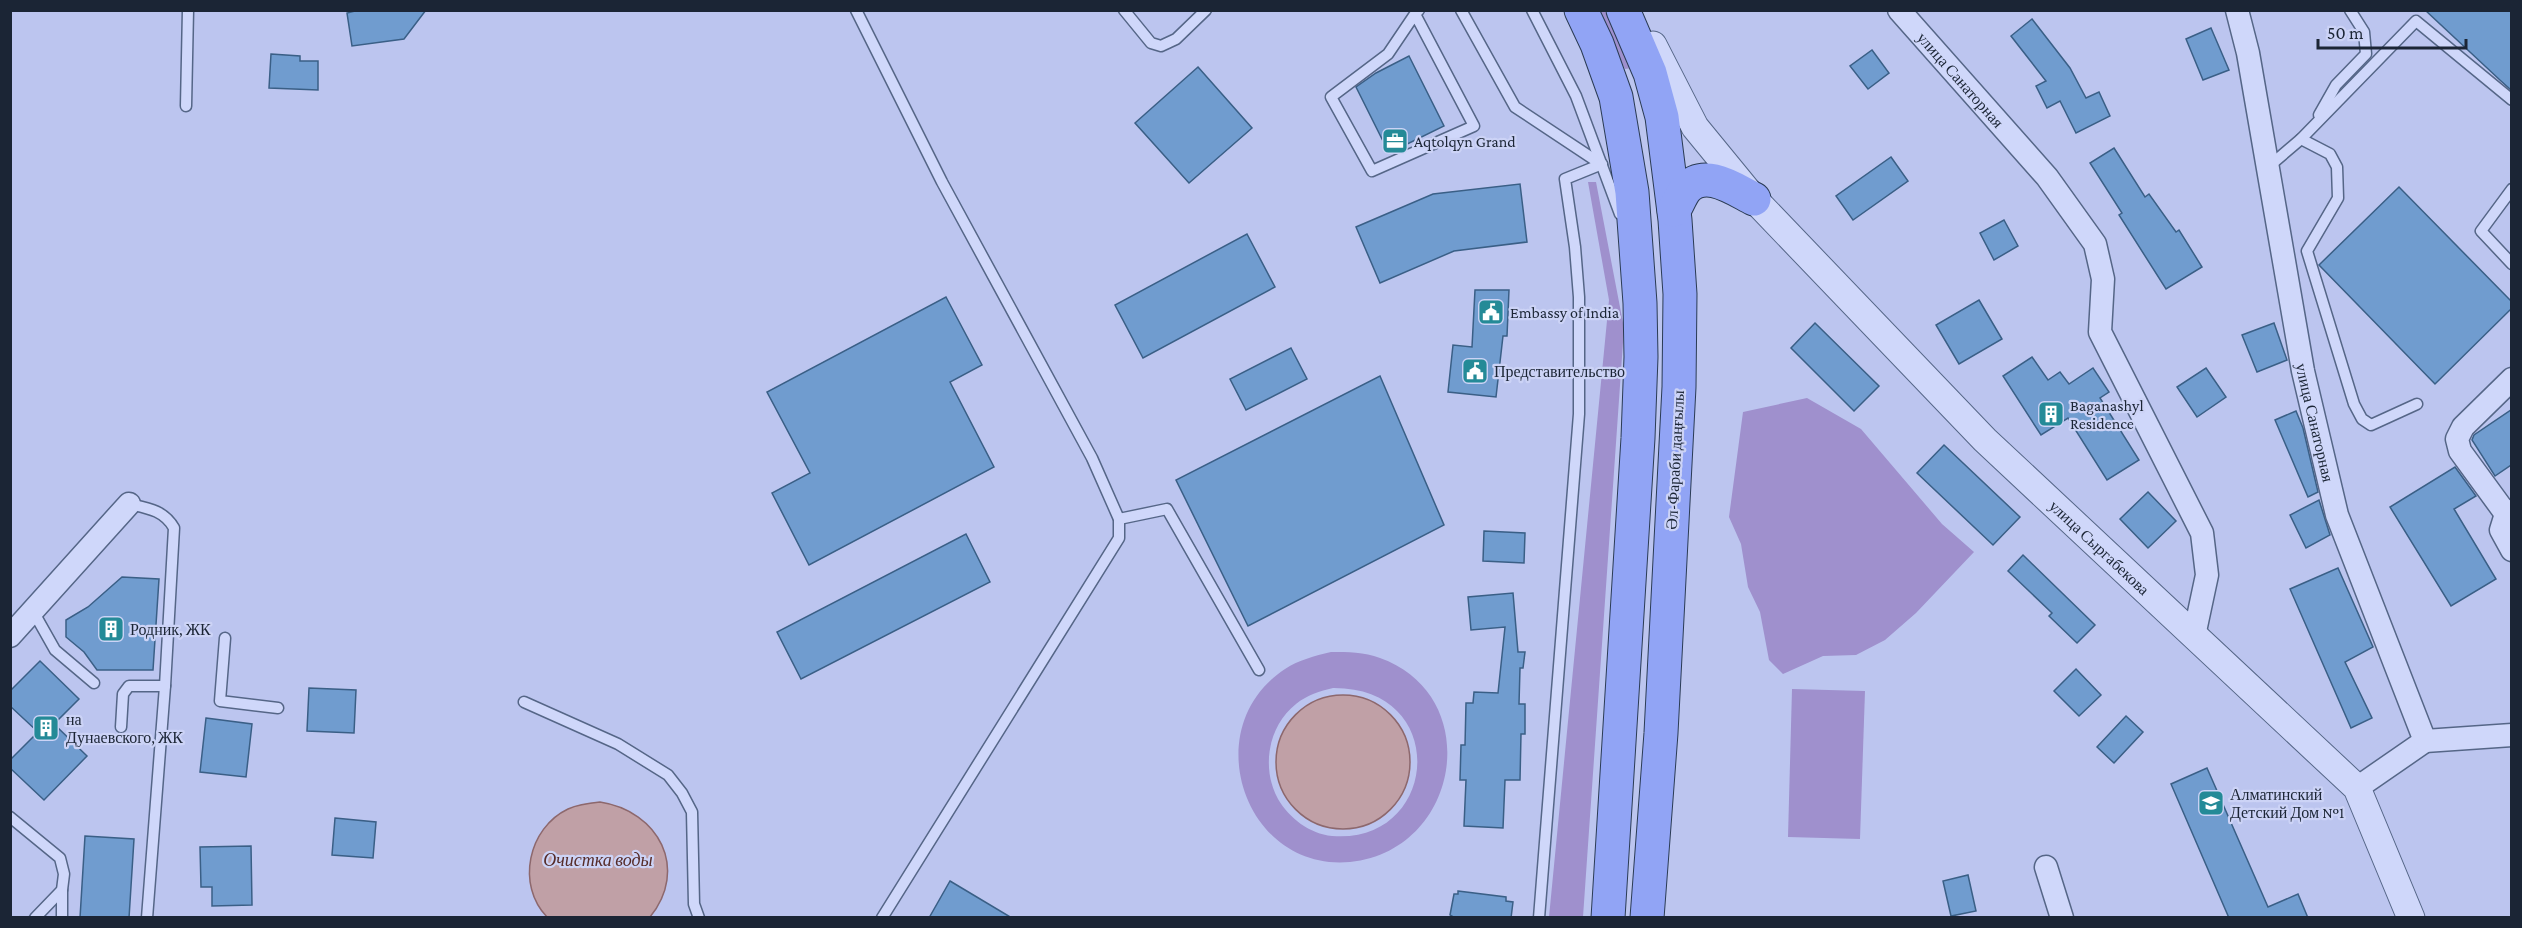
<svg xmlns="http://www.w3.org/2000/svg" width="2522" height="928" font-family="'Crimson Pro',serif">
<style>
.green{fill:#9f90cd;fill-rule:evenodd}
.water{fill:#c0a0a6;stroke:#8d686d;stroke-width:1.5}
.building{fill:#709ccf;stroke:#3a5f86;stroke-width:1.5}
.lines{fill:none;stroke-linecap:round;stroke-linejoin:round}
.service-casing{stroke:#556687;stroke-width:13}
.minor-casing{stroke:#556687;stroke-width:25}
.tertiary-casing{stroke:#556687;stroke-width:29}
.primary-casing{stroke:#2a3b54;stroke-width:35}
.service{stroke:#cfd7fa;stroke-width:10}
.minor{stroke:#cfd7fa;stroke-width:22}
.tertiary{stroke:#cfd7fa;stroke-width:27}
.primary{stroke:#91a4f5;stroke-width:33}
.labels{text-anchor:middle;dominant-baseline:central;stroke-width:4.5;stroke-linejoin:round;paint-order:stroke}
.street-label{font-size:16px;fill:#1b2535;stroke:#ccd3f6}
.poi-label{font-size:16px;fill:#1b2535;stroke:#ccd3f6;text-anchor:start}
.water-label{font-size:18px;font-style:italic;fill:#562c29;stroke:#ccd3f6}
</style>
<rect width="100%" height="100%" fill="#bcc5ef"/>
<g class="green">
<polygon points="1596,11 1605,11 1633,68 1625,69"/>
<polygon points="1588,182 1596,182 1624,328 1583,917 1549,917 1609,300"/>
<polygon points="1807,398 1861,429 1942,524 1974,552 1916,613 1885,640 1856,655 1823,656 1783,674 1769,660 1760,612 1748,587 1741,544 1729,517 1743,412"/>
<path d="M1331,652c17,0 33,0 49,6 106,38 80,193 -30,204 -106,10 -154,-135 -65,-193 14,-9 29,-13 46,-17zM1333,688c119,-1 106,157 -1,148 -22,-2 -43,-18 -54,-37 -17,-31 -10,-73 18,-95 11,-9 24,-13 37,-16z"/>
<polygon points="1792,689 1865,691 1860,839 1788,837"/>
</g>
<g class="water">
<circle cx="1343" cy="762" r="67"/>
<path d="M600,802c59,9 89,67 50,115h-103c-31,-32 -19,-89 21,-108 11,-5 21,-6 32,-7z"/>
</g>
<g class="building">
<polygon points="359,10 426,10 404,39 352,46 347,13"/>
<polygon points="2425,10 2511,10 2511,90 2501,81"/>
<polygon points="2032,19 2070,68 2086,98 2099,92 2110,116 2076,133 2060,101 2047,108 2036,86 2046,81 2011,36"/>
<polygon points="2211,28 2229,70 2203,80 2186,39"/>
<polygon points="1872,50 1889,73 1868,89 1850,66"/>
<polygon points="271,54 300,56 300,61 318,61 318,90 269,88"/>
<polygon points="1409,56 1444,126 1389,153 1356,87 1376,73"/>
<polygon points="1198,67 1252,128 1189,183 1135,123"/>
<polygon points="2114,148 2145,197 2149,194 2176,232 2179,230 2202,267 2166,289 2119,215 2122,213 2090,163"/>
<polygon points="1891,157 1908,181 1853,220 1836,196"/>
<polygon points="1520,184 1527,242 1454,251 1380,283 1356,227 1433,194"/>
<polygon points="2399,187 2511,301 2511,309 2435,384 2319,265"/>
<polygon points="2004,220 2018,246 1994,260 1980,233"/>
<polygon points="1247,234 1275,287 1143,358 1115,305"/>
<polygon points="1475,290 1509,290 1507,336 1503,336 1496,397 1448,392 1453,345 1472,347"/>
<polygon points="946,297 982,365 950,382 994,467 809,565 772,493 810,473 767,392"/>
<polygon points="1979,300 2002,339 1959,364 1936,325"/>
<polygon points="1815,323 1879,386 1854,411 1791,348"/>
<polygon points="2274,323 2287,360 2257,372 2242,335"/>
<polygon points="1291,348 1307,379 1246,410 1230,379"/>
<polygon points="2032,357 2048,380 2060,372 2069,384 2093,368 2109,392 2100,398 2139,460 2107,480 2068,418 2041,435 2003,376"/>
<polygon points="2206,368 2226,397 2197,417 2177,387"/>
<polygon points="1380,376 1444,525 1248,626 1176,480"/>
<polygon points="2511,410 2511,465 2495,476 2472,440 2474,435"/>
<polygon points="2296,411 2303,428 2318,492 2308,497 2275,420"/>
<polygon points="1944,445 2020,517 1993,545 1917,473"/>
<polygon points="2455,467 2476,496 2454,509 2496,579 2451,606 2390,507"/>
<polygon points="2148,492 2176,521 2148,548 2120,519"/>
<polygon points="2319,500 2330,535 2306,548 2290,515"/>
<polygon points="1484,531 1525,533 1524,563 1483,561"/>
<polygon points="966,534 990,582 801,679 777,632"/>
<polygon points="2023,555 2095,625 2077,643 2049,616 2052,613 2008,571"/>
<polygon points="2338,568 2373,647 2345,662 2372,718 2351,728 2290,589"/>
<polygon points="122,577 159,579 153,670 97,670 84,652 66,637 66,620 88,607"/>
<polygon points="1513,593 1518,652 1525,652 1523,668 1520,668 1519,704 1525,704 1525,734 1521,734 1520,780 1505,780 1503,828 1464,826 1466,780 1460,780 1461,745 1465,745 1466,703 1473,703 1474,692 1498,693 1505,627 1471,630 1468,597"/>
<polygon points="40,661 79,699 54,724 87,756 44,800 10,768 10,760 38,732 10,706 10,691"/>
<polygon points="2076,669 2101,695 2079,716 2054,691"/>
<polygon points="309,688 356,690 354,733 307,731"/>
<polygon points="2126,716 2143,732 2114,763 2097,747"/>
<polygon points="206,718 252,724 246,777 200,772"/>
<polygon points="2207,768 2268,907 2298,894 2308,918 2229,918 2171,784"/>
<polygon points="335,818 376,822 373,858 332,855"/>
<polygon points="85,836 134,839 129,918 80,918"/>
<polygon points="251,846 252,905 212,906 212,887 201,887 200,847"/>
<polygon points="1968,875 1976,911 1951,916 1943,881"/>
<polygon points="950,881 1012,918 929,918"/>
<polygon points="1458,891 1506,897 1506,901 1513,902 1511,918 1455,918 1450,915 1454,894 1458,894"/>
</g>
<g class="lines">
<defs>
<g id="service">
<polyline points="856,10 942,182 1092,458 1119,519 1119,538 882,918"/>
<polyline points="1124,10 1151,43 1161,46 1176,39 1206,10"/>
<polyline points="1461,10 1515,107 1601,164"/>
<polyline points="1532,10 1576,96 1620,214"/>
<polyline points="1415,14 1388,54 1331,97 1372,171 1474,126 1415,14 1419,10"/>
<polyline points="186,106 188,10"/>
<polyline points="2319,115 2336,85 2366,54 2364,32 2350,10"/>
<polyline points="2301,139 2330,154 2337,167 2338,198 2307,251 2354,404 2362,419 2371,425 2417,404"/>
<polyline points="2267,168 2301,139 2416,21 2512,100"/>
<polyline points="2512,189 2481,231 2512,264"/>
<path d="M129,504c18,4 35,6 45,24l-9,158 -18,232"/>
<polyline points="1119,519 1167,509 1259,670"/>
<polyline points="33,611 55,650 94,683"/>
<polyline points="225,638 220,701 278,708"/>
<polyline points="524,702 618,744 668,775 682,793 692,812 694,904 699,918"/>
<polyline points="121,727 123,694 129,686 165,686"/>
<polyline points="10,817 60,858 64,874 62,890 35,918"/>
<polyline points="62,890 62,918"/>
<polyline points="1539,918 1579,414 1579,297 1575,247 1565,179 1602,164"/>
</g>
<g id="minor">
<path id="s1" d="M1899,10l148,167 48,67 8,35 -3,53 102,201 5,42 -13,61"/>
<path id="s2" d="M2237,10l11,43 55,318 34,144 88,226 -68,47"/>
<polyline points="2512,511 2506,514 2501,530 2512,550"/>
<polyline points="2506,514 2460,451 2457,439 2463,427 2512,379"/>
<polyline points="10,636 129,504"/>
<polyline points="2425,741 2512,735"/>
<polyline points="2046,867 2062,918"/>
</g>
<g id="tertiary">
<path id="s3" d="M1653,45l42,82 59,72 231,241 372,348 54,130"/>
</g>
<g id="primary">
<polyline points="1581,10 1597,44 1616,97 1632,192 1640,303 1641,357 1638,438 1608,918"/>
<polyline points="1623,10 1650,73 1662,117 1675,220 1680,294 1679,387 1661,733 1647,918"/>
<path d="M1674,210c4,-6 7,-15 12,-21 19,-21 48,0 68,10"/>
</g>
</defs>
<use href="#service" class="service-casing"/>
<use href="#minor" class="minor-casing"/>
<use href="#tertiary" class="tertiary-casing"/>
<use href="#primary" class="primary-casing"/>
<use href="#service" class="service"/>
<use href="#minor" class="minor"/>
<use href="#tertiary" class="tertiary"/>
<use href="#primary" class="primary"/>
</g>
<defs>
<symbol id="office-square" viewBox="-11 -11 22 22"><rect x="-9" y="-9" width="18" height="18" rx="4" fill="#248a97" stroke="#ccd3f6"/><path d="M-6-3h4V-5.5h4V-3h4V5H-6ZM-1-4.5V-3h2v-1.5ZM-6 0V1H6V0Z" fill="#fff"/></symbol>
<symbol id="civic-square" viewBox="-11 -11 22 22"><rect x="-9" y="-9" width="18" height="18" rx="4" fill="#248a97" stroke="#ccd3f6"/><path d="M-.6-6.5H3V-4.5H.6V-3L4-1V1h2V6H-6V1h2V-1L-.6-3ZM-1.2 2.5V6h2.4V2.5Z" fill="#fff"/></symbol>
<symbol id="building-square" viewBox="-11 -11 22 22"><rect x="-9" y="-9" width="18" height="18" rx="4" fill="#248a97" stroke="#ccd3f6"/><path d="M-4-6H4V6H1V3H-1V6H-4ZM-2.5-4.3h1.7v1.8h-1.7ZM.8-4.3h1.7v1.8H.8ZM-2.5-1h1.7V.8h-1.7ZM.8-1h1.7V.8H.8Z" fill="#fff"/></symbol>
<symbol id="school-square" viewBox="-11 -11 22 22"><rect x="-9" y="-9" width="18" height="18" rx="4" fill="#248a97" stroke="#ccd3f6"/><path d="M0-5L7-2L0 1L-7-2ZM-4 1L0 2.5L4 1V4Q0 6-4 4Z" fill="#fff"/></symbol>
</defs>
<g fill-rule="evenodd">
<use href="#office-square" x="1380" y="126" width="30" height="30"/>
<use href="#civic-square" x="1476" y="297" width="30" height="30"/>
<use href="#civic-square" x="1460" y="356" width="30" height="30"/>
<use href="#building-square" x="2036" y="399" width="30" height="30"/>
<use href="#building-square" x="96" y="614" width="30" height="30"/>
<use href="#building-square" x="31" y="713" width="30" height="30"/>
<use href="#school-square" x="2196" y="788" width="30" height="30"/>
</g>
<g class="labels">
<g class="street-label">
<text stroke="none"><textPath href="#s1" startOffset="93">улица Санаторная</textPath></text>
<text stroke="none"><textPath href="#s2" startOffset="420">улица Санаторная</textPath></text>
<text transform="translate(1675 460) rotate(-87)">Әл-Фараби даңғылы</text>
<text stroke="none"><textPath href="#s3" startOffset="676">улица Сыргабекова</textPath></text>
</g>
<g class="poi-label">
<text x="1414" y="141">Aqtolqyn Grand</text>
<text x="1510" y="312">Embassy of India</text>
<text x="1494" y="371">Представительство</text>
<text x="2070" y="405">Baganashyl<tspan x="2070" dy="18">Residence</tspan></text>
<text x="130" y="629">Родник, ЖК</text>
<text x="66" y="719">на<tspan x="66" dy="18">Дунаевского, ЖК</tspan></text>
<text x="2230" y="794">Алматинский<tspan x="2230" dy="18">Детский Дом №1</tspan></text>
</g>
<g class="water-label">
<text x="598" y="860">Очистка воды</text>
</g>
</g>
<rect width="2522" height="928" fill="none" stroke="#1b2535" stroke-width="24"/>
<path d="M2318 39v9h148v-9" fill="none" stroke="#1b2535" stroke-width="3"/>
<text x="2327" y="39" font-size="18" fill="#1b2535" stroke="#ccd3f6" stroke-width="4.5" paint-order="stroke">50 m</text>
</svg>
